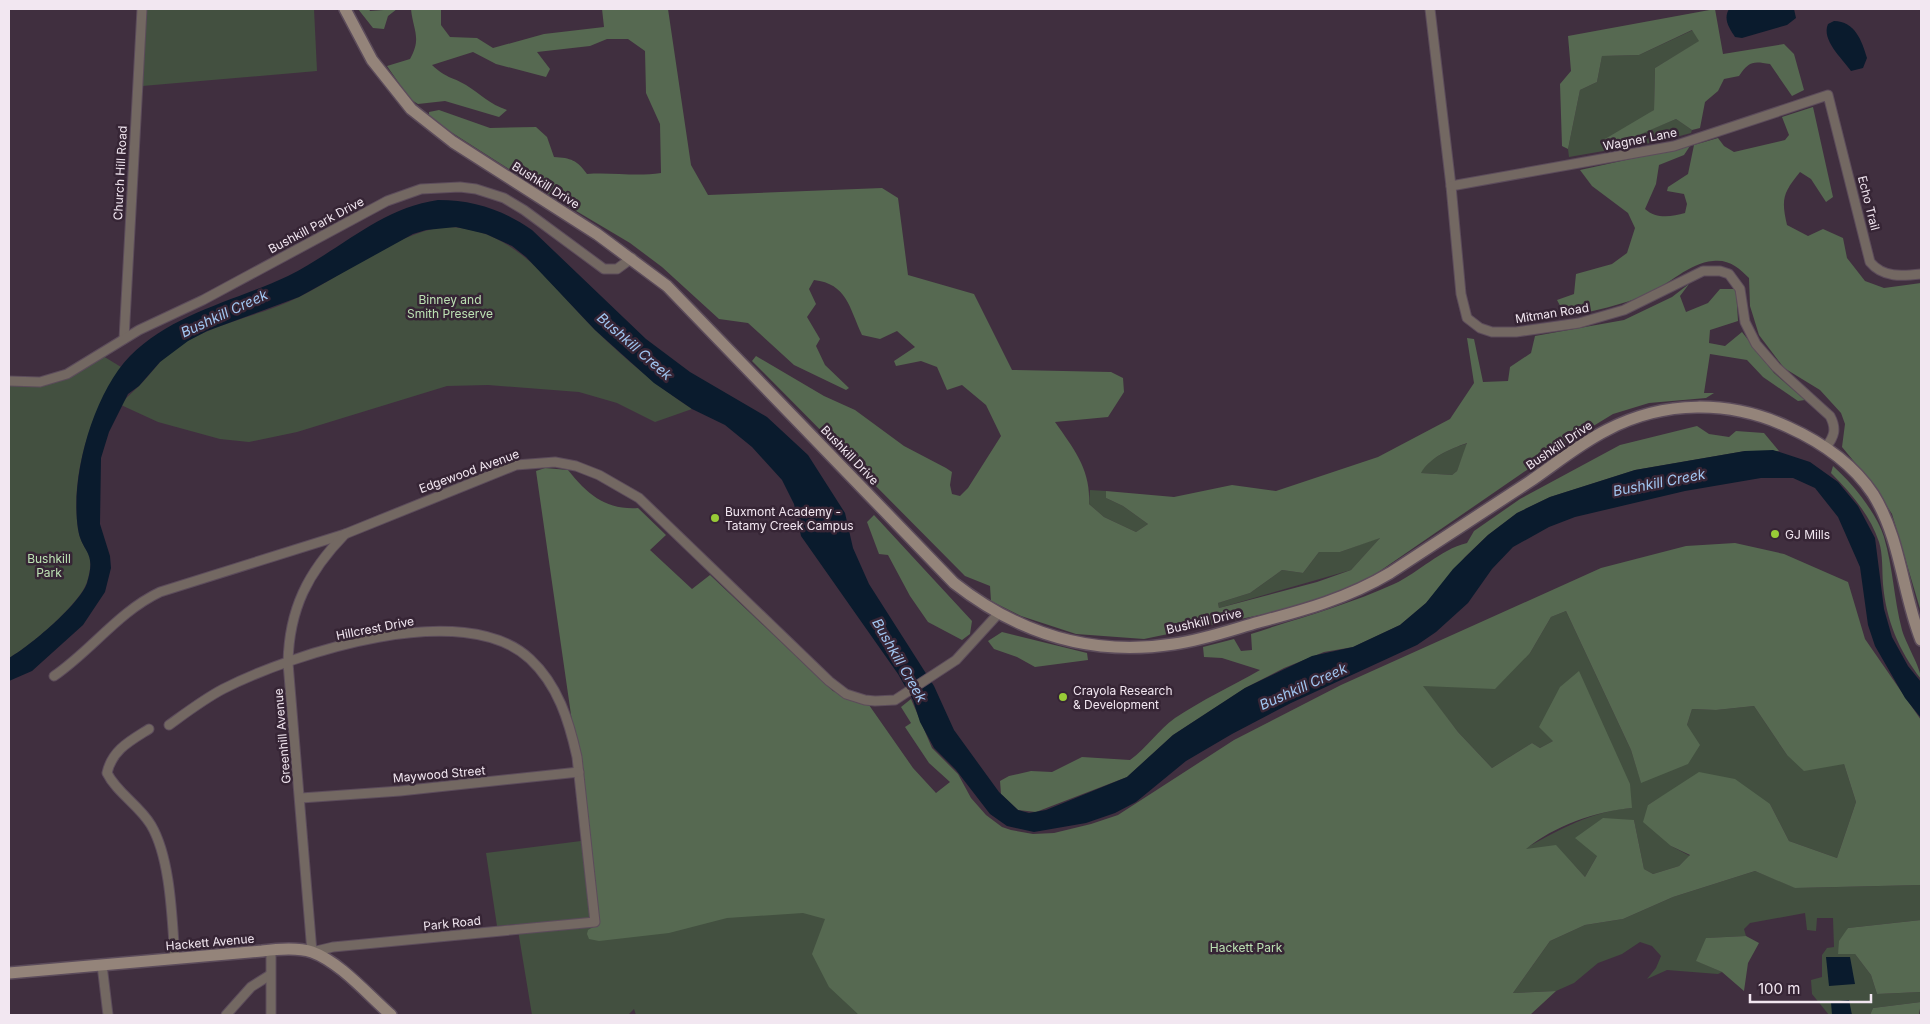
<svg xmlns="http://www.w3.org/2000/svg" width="1930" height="1024" font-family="Inter,sans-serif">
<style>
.green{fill:#435040}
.forest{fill:#566951;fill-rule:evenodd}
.water{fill:#0a1b2d}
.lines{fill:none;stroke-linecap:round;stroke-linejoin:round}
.street-casing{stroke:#5c4c5b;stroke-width:11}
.secondary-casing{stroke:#5c4c5b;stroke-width:14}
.street{stroke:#736862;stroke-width:9}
.secondary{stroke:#94847a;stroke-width:11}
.poi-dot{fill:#98cb37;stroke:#362535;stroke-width:2}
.labels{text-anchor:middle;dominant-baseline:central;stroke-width:5;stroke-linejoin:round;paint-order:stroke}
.street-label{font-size:12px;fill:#f2e7f1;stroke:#362535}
.park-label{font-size:12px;fill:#bce1b3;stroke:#362535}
.poi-label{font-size:12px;fill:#f2e7f1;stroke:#362535;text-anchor:start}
.water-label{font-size:14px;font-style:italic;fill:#a1c6f1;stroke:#362535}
</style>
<rect width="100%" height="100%" fill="#402f3f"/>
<g class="green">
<polygon points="146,9 314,9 317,71 142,86"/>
<polygon points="1693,30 1700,41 1655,68 1654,110 1613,145 1676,119 1692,130 1691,133 1661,141 1569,157 1568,149 1580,90 1597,82 1602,56 1639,55"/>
<path d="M442,227c74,-1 106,56 153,103 30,29 62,56 97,79l-37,13 -38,-19 -38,-11 -91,-7 -41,1 -150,46 -48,10 -29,-3 -62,-17 -37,-17c5,-8 11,-12 18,-19 12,-12 21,-26 34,-36 37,-27 86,-33 126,-53 47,-23 91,-61 143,-70z"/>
<path d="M103,356l18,11c-30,44 -51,108 -43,162 4,25 19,20 9,53 -7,22 -58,65 -78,76v-273c37,6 63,-10 94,-29z"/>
<path d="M1468,443l-11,28 -5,4 -32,-2c11,-17 30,-24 48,-30z"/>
<polygon points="1090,490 1106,491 1106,498 1123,506 1148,524 1136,532 1104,517 1089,504"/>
<polygon points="1381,537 1351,570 1219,608 1218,603 1250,593 1282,570 1303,573 1319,552 1340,552"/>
<path d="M1566,611l65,139 10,32 46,-57 5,-16 24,1 38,-4 33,49 57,9 12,38 -19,56 -48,-17 -19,-37 -99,-13 -23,14 23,41 19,10 -11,10 -26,8 -9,-5 -10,-49 -37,36 -12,21 -11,-12 -50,-16c35,-19 67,-38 108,-41l-79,-67 -13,7 -8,-5 -40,25 -34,-36 -36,-46h33l75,-33 21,-36z"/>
<polygon points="589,840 617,923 986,893 1319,1015 636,1015 634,1009 628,1015 532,1015 517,924 497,926 486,853"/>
<polygon points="1755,871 1796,888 1921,885 1921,920 1848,928 1838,953 1855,954 1871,975 1877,994 1921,992 1921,1002 1873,1008 1870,1015 1829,1015 1812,994 1811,980 1822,977 1822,955 1827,948 1834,947 1833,918 1817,918 1816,931 1807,930 1805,913 1750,923 1744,929 1746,936 1707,938 1697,961 1722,972 1718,974 1667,970 1647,979 1656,968 1661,956 1652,946 1640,942 1622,954 1598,963 1574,983 1556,991 1513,993 1550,941 1585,925 1623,919 1673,897"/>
</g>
<g class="forest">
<polygon points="358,9 369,9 370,11 397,9 388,16 384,29 373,28"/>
<path d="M411,9h30v16l9,12 27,1 16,10 51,-14 60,-7 -2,-18h66l23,156 17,30 174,-7 16,10 10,77 66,19 38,76 99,2 12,6 1,14 -16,25 -53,5c19,27 36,48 34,82l15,13 32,15 12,-8 -25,-18 -17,-8v-7l68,6 58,-12 44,6 102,-34 72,-38 24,-36 -7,-45 7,1 9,43 25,-1 2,-14 21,-14 4,-17 89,-16 48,-23 17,-13 -9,12 6,16 22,-9 12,-14h16l2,32 -28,9 -1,13 16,3 17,-14 32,41 31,27 -7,1 -35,-24 -16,-17 -37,-6 -6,39h10l-8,5 -57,5 -36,11 -41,25 -211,145 -77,26 -140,29 -68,-5 -55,-18 -30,-15 -1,-15 -25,-10 -213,-215 4,-5 68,40 31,14 49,36 42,22 6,4 -2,13 2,9 8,2 8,-8 33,-52 -15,-31 -24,-20 -15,5 -10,-23 -16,-6 -25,5 -2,-5 21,-14 -18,-16 -17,8 -18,-4c-13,-28 -15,-51 -48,-55l-5,9 7,15 -9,13 13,22 -4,7 9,19 24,23 -3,2 -52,-25 -46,-42 -29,-4 -57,-52 -32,-24 -74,-44 -127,-81v-6l10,-2 51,18 46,-1 11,10 7,20c17,1 23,3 33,17 25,-2 49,3 74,-1l-1,-49 -14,-31 -1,-42 -17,-12h-21l-17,7 -53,6 13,17 -4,8 -50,-13 -23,-12 -41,13c15,14 19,11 34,20 16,10 23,19 41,25l-8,7 -54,-16 -27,3 -8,-5 -23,-33 23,-7c12,-21 3,-29 1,-50zM1467,443l-10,28 -5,4 -31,-2c9,-16 29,-24 46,-30zM1380,538l-29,32 -34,12 -98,26 -1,-5 32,-10 32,-23 21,3 16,-21h21z"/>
<path d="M1715,9l8,45 61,-10 10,10 10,36 -12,6 -22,-32c-17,-3 -21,-3 -31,12l-15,3 -6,12 -13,11 -5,26 -8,2 -16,-11 -63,27 -8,-7 49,-29 1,-42 44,-27 -7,-11 -53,25 -37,1 -5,26 -17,8 -12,59 -6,-3 -2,-62 11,-13 -3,-35z"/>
<path d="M1813,107l20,90 -7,5 -15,-23 -11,-7c-17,21 -19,27 -13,53l21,11 15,-7 20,9 4,20 18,23 19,7 37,-5v329l-29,-98 -21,-32 -29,-35 3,-23 -4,-11 -21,-23 -36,-22 -25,-33 -9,-29 -1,-28c-10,-10 -20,-19 -36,-17 -24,2 -45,24 -65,33 -26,11 -55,17 -82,23l-9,-17 17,-6 2,-20 36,-10 15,-11 8,-25 -7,-15 -36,-27 -12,-16 110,-24 -6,9 -25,10 -3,19 -11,25c11,10 26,8 40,4l2,-9 -3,-10 -17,-3 1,-4 20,-13 6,-29 24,-7 6,8 10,6 51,-12 4,-5 -7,-18z"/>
<path d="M1697,426l12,8 20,3 7,-6 28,2 15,18h-34l-110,19 -85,27 -33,16 -29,22 -23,22 -39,46 -26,22 -47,22 -29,5 -40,16 -39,20 -72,47 -46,42 -91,35 -18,-2 -17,-16 -1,-13 9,-5 22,-5 21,1 30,-15 48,3c17,-12 28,-30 45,-42 27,-18 57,-32 85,-48l-38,-12 -18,-1 -1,-10 31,-8 7,12 11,-1 -1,-16c48,-16 97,-29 143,-50 26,-12 45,-34 73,-41l7,-12 46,-32 100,-54z"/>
<path d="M1833,466c19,17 43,46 51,71 9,30 10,63 18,93 4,14 19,38 19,49 -22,-28 -35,-59 -38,-95 -1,-13 0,-30 -4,-42 -9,-27 -28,-49 -48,-69z"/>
<path d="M545,468l23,2c20,25 38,40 70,38l28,27 -16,15 42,39 18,-14 123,116 36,14 44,63 23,25 14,-11 -21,-19 -24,-36 6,-4 -10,-16 10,-8 21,49 26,26 13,24 15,17 16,12 9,3 22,4 21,-1 37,-9 27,-9 116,-75 107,-55 260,-117 85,-22 49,-3 49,11 64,28 17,57 56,81v165l-126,3 -40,-17 -82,26 -50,22 -38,6 -35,16 -37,52 43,-2 -26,24h-671l-30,-28 -17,-33 13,-35 -22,-6 -76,5 -58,15 -70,8 -10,-2 -2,-5 1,-4 9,-5 -8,-85 -53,-369zM1566,611l65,139 10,33 47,-19 12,-19 -13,-20 5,-16 24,1 38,-4 33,49 17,16 40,-7 12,38 -19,56 -48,-17 -19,-37 -35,-25 -36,-7 -51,33 -5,17 28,24 19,9 -11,11 -26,8 -9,-5 -10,-49 -31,-2 -28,20 22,18 -12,21 -29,-32 -30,4c28,-23 70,-38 106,-41l-2,-24 -51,-113 -19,16 -21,40 14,14 -13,7 -8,-5 -40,25 -34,-36 -35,-46 72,3 35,-36 21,-36z"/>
<polygon points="874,515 972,621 970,634 962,640 928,622 910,596 888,555 879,554 867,522"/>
<polygon points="1002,632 1087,653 1088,660 1035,667 1017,657 994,649 988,641"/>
<polygon points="1921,920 1921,992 1877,994 1871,975 1855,954 1838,954 1839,941 1848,928"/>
<polygon points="1746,936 1759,943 1748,963 1744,991 1722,972 1696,961 1706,938"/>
<polygon points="1921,1002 1919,1015 1870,1015 1873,1008"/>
</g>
<g class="water">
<path d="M1729,9h65l2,9 -9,7 -45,13 -7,-1c-6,-9 -12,-18 -6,-28z"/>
<path d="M1834,21c21,0 28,20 33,37l-4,10 -12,3c-9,-13 -30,-31 -23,-47z"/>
<path d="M438,200c36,0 65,10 94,30l114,109 44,33 77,45 41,38 37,58 8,35 16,36 65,102 20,44 45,62 19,18 11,3 17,-3 81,-33 46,-42 72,-47 67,-32 41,-9 47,-22 26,-22 27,-34 35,-34 29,-22 33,-16 85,-27 110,-19 28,-1 37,12 28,20 20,24 17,32 9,71 8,28 16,29 13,16v36l-16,-20 -30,-52 -7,-21 -8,-58 -22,-50 -23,-29 -22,-10h-32l-76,13 -110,26 -26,10 -36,20 -21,22 -24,34 -32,29 -19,13 -126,58 -59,31 -46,27 -50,41 -21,11 -29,10 -52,9 -27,-6 -17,-12 -34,-44 -22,-22 -14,-26 -7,-22 -15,-26 -97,-138 -7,-32 -12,-24 -30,-33 -27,-22 -33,-16 -38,-26 -59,-53 -69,-73 -14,-11 -26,-12 -30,-7 -30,3 -13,4 -114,63 -92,34 -19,10 -28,21 -21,24 -11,8 -19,38 -8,26 -1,66 10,32 1,12 -6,24 -22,33 -51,46 -23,10v-23c20,-11 71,-54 78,-75 10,-33 -5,-29 -9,-54 -8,-52 15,-135 52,-173 43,-43 105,-55 158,-80 51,-25 92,-68 150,-76z"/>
<polygon points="1826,957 1850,957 1855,984 1829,986"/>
<polygon points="1849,1000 1852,1015 1832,1015 1831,1002"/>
</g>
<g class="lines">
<defs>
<g id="street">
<path d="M1430,9l21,177 10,108 6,24 13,10 12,4h24l63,-9 45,-13 79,-39h17l9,3 11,15 5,33 11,22 20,23 54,49c7,13 4,21 -4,31"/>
<path d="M1451,186l223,-40 154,-51 42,167c13,16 32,14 51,12"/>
<polyline points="124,339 142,9"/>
<polyline points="9,381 40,382 67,374 139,330 203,300 387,201 421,189 460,187 476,189 504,198 524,210 604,269 617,269 632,258"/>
<path d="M54,676c38,-26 64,-64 106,-84l185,-58 171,-69 39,-3 21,4 23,9 40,23 190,183 17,13 19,6 10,1 20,-1 61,-40 42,-46"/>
<path d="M169,725c18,-13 35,-26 54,-36 71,-36 241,-92 307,-30 28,26 39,62 47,98l18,165 -262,25 -21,5 -24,-289c1,-54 20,-91 57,-129"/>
<path d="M149,729c-19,12 -37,21 -42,44 10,20 32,32 44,52 20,34 21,95 24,134"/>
<polyline points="301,798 400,791 579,772"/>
<polyline points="102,965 108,1015"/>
<polyline points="226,1015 251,987 270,975"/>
<polyline points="271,1015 271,950"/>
</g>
<g id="secondary">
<path d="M345,9l27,51 39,49 42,33 144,92 70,52 287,297c65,51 137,74 220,61 29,-4 57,-14 85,-22 46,-12 89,-24 131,-49 46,-30 92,-60 139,-91 25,-17 50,-38 78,-52 57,-30 123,-30 181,-3 33,15 65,37 85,67 28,45 29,98 48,146"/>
<path d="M9,973l253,-22c15,-2 35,-4 50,1 28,10 57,44 79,63"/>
</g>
</defs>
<use href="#street" class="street-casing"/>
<use href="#secondary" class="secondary-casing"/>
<use href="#street" class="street"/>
<use href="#secondary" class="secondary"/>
</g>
<g class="poi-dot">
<circle cx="715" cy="518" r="5"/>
<circle cx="1775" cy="534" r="5"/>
<circle cx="1063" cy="697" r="5"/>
</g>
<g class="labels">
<g class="street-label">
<text transform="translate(1640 139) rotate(-11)">Wagner Lane</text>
<text transform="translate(120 173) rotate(-87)">Church Hill Road</text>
<text transform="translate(546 185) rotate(32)">Bushkill Drive</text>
<text transform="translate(1869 203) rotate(76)">Echo Trail</text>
<text transform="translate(316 225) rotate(-28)">Bushkill Park Drive</text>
<text transform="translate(1552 313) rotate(-9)">Mitman Road</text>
<text transform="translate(1559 445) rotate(-34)">Bushkill Drive</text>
<text transform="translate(850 455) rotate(46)">Bushkill Drive</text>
<text transform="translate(469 471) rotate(-20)">Edgewood Avenue</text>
<text transform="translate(1204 621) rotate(-13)">Bushkill Drive</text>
<text transform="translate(375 628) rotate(-11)">Hillcrest Drive</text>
<text transform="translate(282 736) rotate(-95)">Greenhill Avenue</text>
<text transform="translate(439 774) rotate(-5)">Maywood Street</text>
<text transform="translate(452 923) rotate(-6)">Park Road</text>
<text transform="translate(210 942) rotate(-5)">Hackett Avenue</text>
</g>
<g class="park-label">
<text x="450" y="299">Binney and<tspan x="450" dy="14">Smith Preserve</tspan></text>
<text x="49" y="558">Bushkill<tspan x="49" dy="14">Park</tspan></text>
<text x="1246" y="947">Hackett Park</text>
</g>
<g class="poi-label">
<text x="725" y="511">Buxmont Academy -<tspan x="725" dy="14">Tatamy Creek Campus</tspan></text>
<text x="1785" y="534">GJ Mills</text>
<text x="1073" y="690">Crayola Research<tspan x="1073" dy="14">&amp; Development</tspan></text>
</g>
<g class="water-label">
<text transform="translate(224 313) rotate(-25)">Bushkill Creek</text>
<text transform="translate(635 346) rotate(41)">Bushkill Creek</text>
<text transform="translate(1659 482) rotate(-11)">Bushkill Creek</text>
<text transform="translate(900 660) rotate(60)">Bushkill Creek</text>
<text transform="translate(1303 686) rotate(-24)">Bushkill Creek</text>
</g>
</g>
<rect width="1930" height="1024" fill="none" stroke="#f2e7f1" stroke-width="20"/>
<path d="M1750 994v8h121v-8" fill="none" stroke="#f2e7f1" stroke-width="2.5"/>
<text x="1758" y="994" font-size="15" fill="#f2e7f1" stroke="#362535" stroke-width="4" paint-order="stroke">100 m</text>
</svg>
